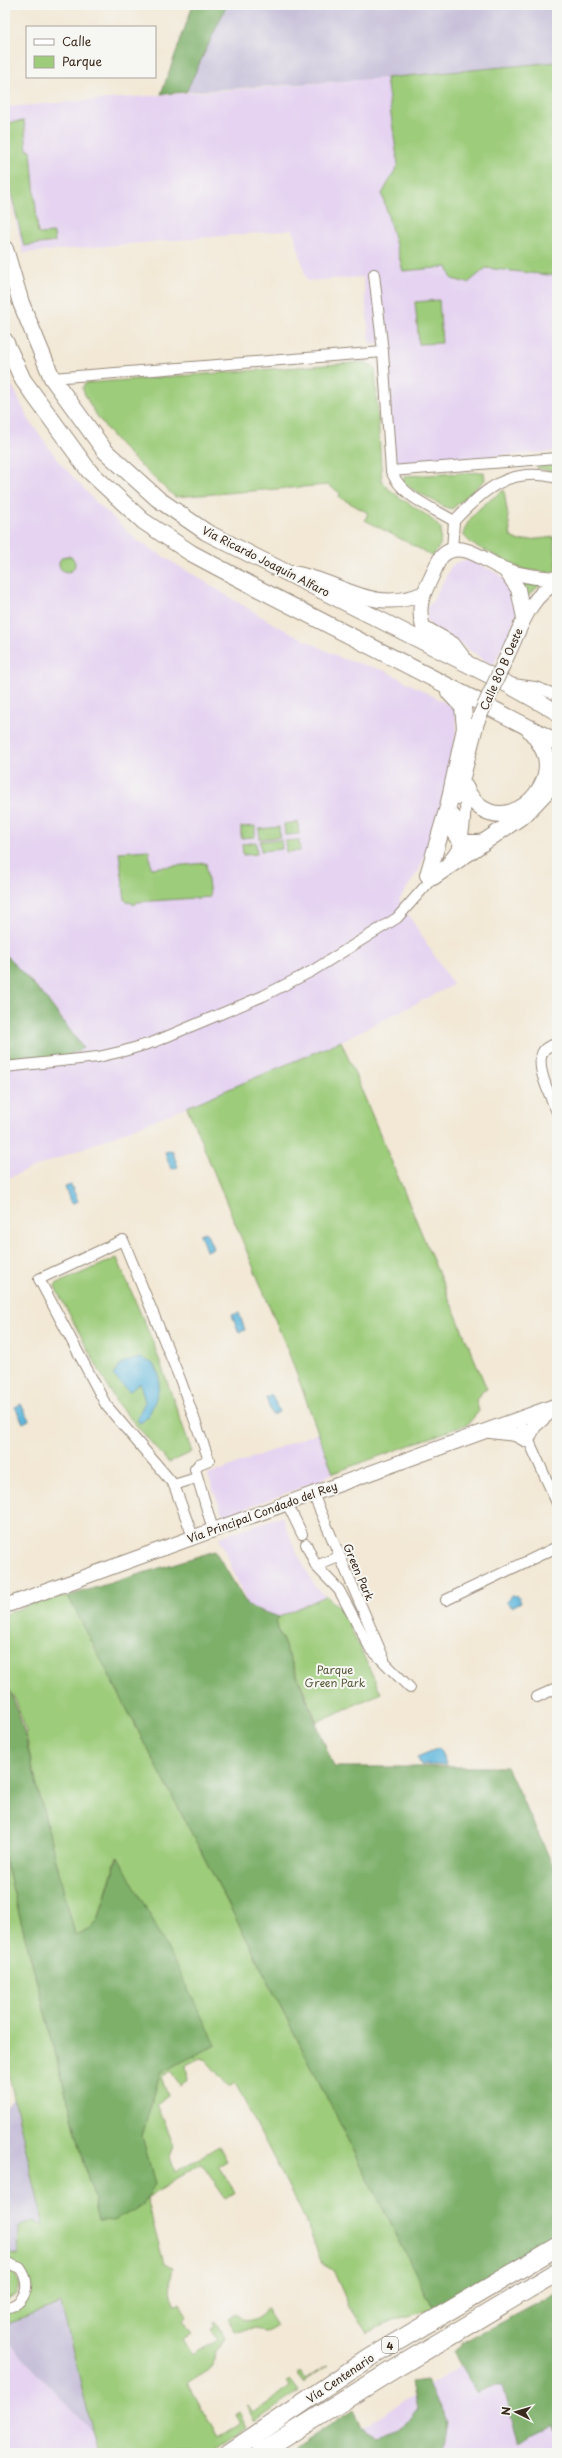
<svg xmlns="http://www.w3.org/2000/svg" width="562" height="2458" font-family="'Playpen Sans',sans-serif">
<style>
.built{fill:#e5d3f1}
.industrial{fill:#c7c0d9}
.green{fill:#9dcc7a;stroke:#6c7b4c}
.forest{fill:#7eb06a;stroke:#5c6d44}
.water{fill:#60b8dd;stroke:#4e717e}
.lines{fill:none;stroke-linecap:round;stroke-linejoin:round}
.street-casing{stroke:#96897a;stroke-width:12}
.secondary-casing{stroke:#96897a;stroke-width:16}
.primary-casing{stroke:#96897a;stroke-width:18}
.highway-casing{stroke:#96897a;stroke-width:20}
.street{stroke:#fff;stroke-width:10}
.secondary{stroke:#fff;stroke-width:14}
.primary{stroke:#fff;stroke-width:16}
.highway{stroke:#fff;stroke-width:18}
.secondary-bridge-casing{stroke:#96897a;stroke-width:16;stroke-linecap:butt}
.secondary-bridge{stroke:#fff;stroke-width:14}
.labels{text-anchor:middle;dominant-baseline:central;stroke-width:4;stroke-linejoin:round;paint-order:stroke}
.shield{fill:#f6f6f2;stroke:#73675e;stroke-width:1}
.shield-label{font-size:10px;font-weight:bold;fill:#3b2a1e}
.street-label{font-size:11px;fill:#3b2a1e;stroke:#f6f6f2}
.park-label{font-size:11px;fill:#585b3a;stroke:#f6f6f2}
</style>
<rect width="100%" height="100%" fill="#f6f6f2"/>
<filter id="ink" filterUnits="userSpaceOnUse"><feTurbulence type="fractalNoise" baseFrequency=".025" numOctaves="2"/><feDisplacementMap in="SourceGraphic" scale="8" xChannelSelector="R" yChannelSelector="G"/><feConvolveMatrix kernelMatrix="1 2 1 2 8 2 1 2 1" color-interpolation-filters="sRGB"/></filter>
<filter id="wash" filterUnits="userSpaceOnUse"><feTurbulence type="fractalNoise" baseFrequency=".012" numOctaves="4" result="noise"/><feDisplacementMap in="SourceGraphic" scale="16" xChannelSelector="R" yChannelSelector="G"/><feGaussianBlur stdDeviation="0.9" result="paint"/><feColorMatrix in="noise" values="0 0 0 0 0 0 0 0 0 0 0 0 0 0 0 0 0 1.4 0 .05"/><feComposite in="paint" operator="in"/></filter>
<g filter="url(#wash)">
<rect width="100%" height="100%" fill="#f2e8d5"/>
<g class="built">
<polygon points="386,78 398,165 382,194 448,267 486,268 557,276 557,451 394,465 381,343 370,343 363,277 307,281 293,230 23,253 5,172 5,107"/>
<polygon points="5,371 29,420 60,463 97,503 138,541 277,626 343,659 386,671 455,708 457,729 440,816 419,870 399,900 453,985 341,1041 187,1107 5,1179"/>
<polygon points="465,560 474,561 500,575 511,586 517,611 512,626 493,666 455,640 430,626 427,620 427,607 431,604 451,567 455,563"/>
<polygon points="319,1432 333,1473 319,1481 226,1515 221,1511 208,1475"/>
<polygon points="282,1516 295,1549 315,1587 326,1596 279,1617 248,1606 219,1537"/>
<polygon points="557,2304 557,2453 323,2453"/>
<polygon points="5,2339 93,2432 98,2453 5,2453"/>
</g>
<g class="industrial">
<polygon points="227,5 557,5 557,62 386,78 186,92"/>
<polygon points="15,2098 44,2226 38,2222 18,2255 5,2251 5,2108"/>
<polygon points="61,2303 93,2432 5,2339 5,2324"/>
</g>
<g class="green">
<polygon points="557,62 557,276 486,268 468,283 452,279 447,267 403,271 382,194 398,165 386,78"/>
<polygon points="24,121 27,150 31,150 38,234 54,233 55,242 24,246 5,168 5,123"/>
<polygon points="439,300 442,343 419,344 415,302"/>
<path d="M365,362l10,6 7,114c17,20 43,27 59,47l-1,16 -7,11 -68,-36 3,-7 -29,-16 1,-4 -12,-8 -153,12c-34,-31 -75,-65 -93,-109l4,-5z"/>
<polygon points="557,461 557,469 552,471 537,468 537,465"/>
<polygon points="484,472 485,480 452,509 445,507 405,485 403,480 405,476"/>
<path d="M504,490l7,47 8,4 35,-4 3,36 -33,-3 -52,-26 -9,-9c5,-21 24,-33 41,-45z"/>
<circle cx="67" cy="564" r="8"/>
<polygon points="517,578 541,584 527,597"/>
<polygon points="545,743 557,749 557,778 550,783"/>
<polygon points="298,822 299,834 285,835 284,824"/>
<polygon points="255,826 255,837 241,838 241,827"/>
<polygon points="279,827 280,837 260,839 259,829"/>
<polygon points="273,840 281,840 282,849 261,851 260,841"/>
<polygon points="299,840 300,851 286,852 285,841"/>
<polygon points="256,842 257,854 243,855 242,844"/>
<polygon points="149,850 151,868 206,863 210,897 137,902 135,905 125,900 119,852"/>
<polygon points="341,1041 487,1389 483,1391 476,1400 479,1411 468,1424 333,1473 288,1351 187,1107"/>
<polygon points="557,1054 557,1081 551,1066 552,1058"/>
<polygon points="117,1258 154,1345 192,1452 169,1463 116,1402 56,1289 55,1285 58,1283"/>
<polygon points="68,1596 245,1936 434,2309 398,2319 367,2332 349,2306 333,2270 322,2264 305,2219 235,2083 229,2087 206,2060 200,2058 186,2065 188,2079 180,2086 171,2071 161,2077 168,2096 157,2103 174,2145 170,2157 175,2172 219,2146 227,2161 218,2166 235,2192 225,2198 201,2163 147,2199 164,2264 173,2267 170,2284 174,2304 180,2303 187,2317 183,2320 192,2334 183,2340 192,2355 218,2340 211,2328 215,2326 213,2323 215,2321 225,2338 215,2352 213,2367 188,2383 218,2438 241,2423 236,2414 239,2412 247,2427 209,2453 98,2453 61,2303 5,2324 5,2308 18,2303 24,2275 5,2262 5,2251 18,2255 19,2226 33,2221 44,2226 5,2060 5,1860 99,2220 155,2184 142,2136 160,2073 117,1856 98,1920 91,1928 75,1935 31,1762 25,1728 16,1701 5,1682 5,1614 45,1599"/>
<polygon points="326,1596 342,1610 381,1693 317,1722 275,1622 279,1617"/>
<polygon points="6,2269 15,2274 20,2285 16,2294 5,2300"/>
<path d="M266,2308l11,18 -10,6 -12,-4 -20,3 -7,-12 7,-5c11,10 26,9 31,-6z"/>
<polygon points="328,2365 304,2382 298,2374 301,2372 306,2379"/>
<polygon points="290,2380 299,2391 255,2422 247,2407 248,2406 253,2413 290,2388 287,2382"/>
</g>
<g class="forest">
<polygon points="193,5 227,5 186,92 161,94"/>
<polygon points="5,954 46,998 83,1048 66,1057 5,1061"/>
<polygon points="215,1551 248,1606 279,1617 275,1622 334,1767 507,1767 557,1874 557,2234 434,2309 245,1936 68,1596"/>
<path d="M5,1682c17,31 21,62 30,96 13,52 27,105 40,157l16,-7 7,-8 20,-64 44,82 54,107 -56,28 -18,63 13,48 -12,21 -29,16 -15,-1 -94,-361z"/>
<polygon points="557,2293 557,2432 553,2425 530,2436 519,2447 503,2385 496,2385 477,2393 454,2352 461,2344"/>
<polygon points="426,2381 448,2422 443,2453 419,2450 375,2453 288,2453 354,2409 361,2427 377,2437 402,2428 417,2409 411,2383"/>
</g>
<g class="water">
<polygon points="172,1150 178,1167 171,1169 165,1152"/>
<polygon points="71,1185 78,1201 71,1204 65,1187"/>
<polygon points="206,1232 213,1248 206,1251 200,1234"/>
<polygon points="239,1313 245,1330 239,1333 232,1315"/>
<path d="M140,1358l12,5c3,4 7,8 7,14 2,10 -8,44 -20,46l-2,-5 8,-16 -5,-19 -11,9 -16,-17 9,-12z"/>
<polygon points="272,1395 279,1412 272,1415 266,1398"/>
<polygon points="21,1404 29,1420 23,1423 15,1407"/>
<polygon points="512,1595 518,1596 521,1602 512,1607 506,1602"/>
<polygon points="439,1748 447,1765 421,1765 417,1757"/>
</g>
</g>
<g filter="url(#ink)">
<g class="lines">
<defs>
<g id="street">
<path d="M374,274l9,78 8,119c11,26 40,36 63,50"/>
<polyline points="52,378 383,352"/>
<polyline points="391,471 557,458"/>
<path d="M452,551l2,-30c30,-32 56,-55 103,-43"/>
<polyline points="513,684 535,687 557,695"/>
<path d="M447,862c22,-24 18,-42 18,-73"/>
<path d="M557,1043c-3,2 -9,3 -12,6 -13,13 6,48 12,63"/>
<polyline points="5,1067 98,1057 124,1051 154,1042 263,996 312,971 397,918 436,874"/>
<polyline points="519,1419 557,1503"/>
<polyline points="174,1485 196,1478"/>
<polyline points="313,1494 384,1659"/>
<polyline points="287,1503 302,1534"/>
<polyline points="193,1537 174,1485 106,1405 39,1279 123,1240 180,1379 209,1460 199,1464 195,1469 213,1530"/>
<polyline points="306,1544 316,1566 339,1590 370,1648 410,1688"/>
<polyline points="316,1566 339,1557"/>
<polyline points="446,1600 557,1547"/>
<polyline points="537,1697 557,1688"/>
<path d="M5,2262l15,6c12,16 6,36 -15,40"/>
</g>
<g id="secondary">
<polyline points="505,570 518,589 524,618"/>
<path d="M292,573c48,7 80,43 132,20"/>
<path d="M513,643c11,-25 19,-47 44,-61"/>
<path d="M468,664l-15,-20 -30,-17c-6,-19 -1,-31 8,-49 3,-6 6,-16 11,-22 19,-19 46,8 64,14 16,6 34,8 51,9"/>
<polyline points="458,797 477,722"/>
<polyline points="490,1431 515,1434 527,1440 534,1426 552,1410"/>
<polyline points="5,1606 557,1405"/>
</g>
<g id="primary">
<polyline points="5,249 21,303 52,378 105,451 158,499 206,532 507,684 557,712"/>
<polyline points="5,341 23,380 89,471 143,521 191,553 253,586 557,742"/>
<path d="M465,787c26,57 90,12 81,-30 -3,-11 -10,-20 -17,-28"/>
<path d="M453,817c-2,22 10,29 30,25"/>
<polyline points="428,875 448,807 465,728 463,707 449,692"/>
<polyline points="433,877 525,814 557,780"/>
</g>
<g id="highway">
<polyline points="229,2453 369,2358 557,2247"/>
<polyline points="260,2453 391,2371 557,2272"/>
</g>
</defs>
<use href="#street" class="street-casing"/>
<use href="#secondary" class="secondary-casing"/>
<use href="#primary" class="primary-casing"/>
<use href="#highway" class="highway-casing"/>
<use href="#street" class="street"/>
<use href="#secondary" class="secondary"/>
<use href="#primary" class="primary"/>
<use href="#highway" class="highway"/>
<defs>
<polyline id="secondary-bridge" points="477,722 513,643"/>
</defs>
<use href="#secondary-bridge" class="secondary-bridge-casing"/>
<use href="#secondary-bridge" class="secondary-bridge"/>
</g>
</g>
<g class="labels">
<rect class="shield" x="382" y="2337" width="16" height="16" rx="3"/>
<g class="shield-label">
<text x="390" y="2345">4</text>
</g>
<g class="street-label">
<text transform="translate(266 561) rotate(27)">Vía Ricardo Joaquín Alfaro</text>
<text transform="translate(501 669) rotate(-66)">Calle 80 B Oeste</text>
<text transform="translate(262 1512) rotate(-20)">Vía Principal Condado del Rey</text>
<text transform="translate(359 1572) rotate(67)">Green Park</text>
<text transform="translate(340 2378) rotate(-34)">Vía Centenario</text>
</g>
<g class="park-label">
<text x="335" y="1669">Parque<tspan x="335" dy="13">Green Park</tspan></text>
</g>
</g>
<rect width="562" height="2458" fill="none" stroke="#f6f6f2" stroke-width="20"/>
<rect x="26" y="26" width="130" height="52" fill="#f6f6f2" stroke="#aba49d"/>
<rect x="34" y="39" width="20" height="6" fill="#ffffff" stroke="#aba49d"/>
<text x="62" y="46" font-size="12" fill="#3b2a1e">Calle</text>
<rect x="34" y="56" width="20" height="12" fill="#9dcc7a" stroke="#aba49d"/>
<text x="62" y="66" font-size="12" fill="#3b2a1e">Parque</text>
<g transform="translate(516 2412) rotate(275)" stroke="#f6f6f2" stroke-width="3" paint-order="stroke">
<path d="M0-3L7 15L0 10L-7 15Z" fill="#3b2a1e"/>
<text y="-6" font-size="11" font-weight="bold" text-anchor="middle" fill="#3b2a1e">N</text>
</g>
</svg>
